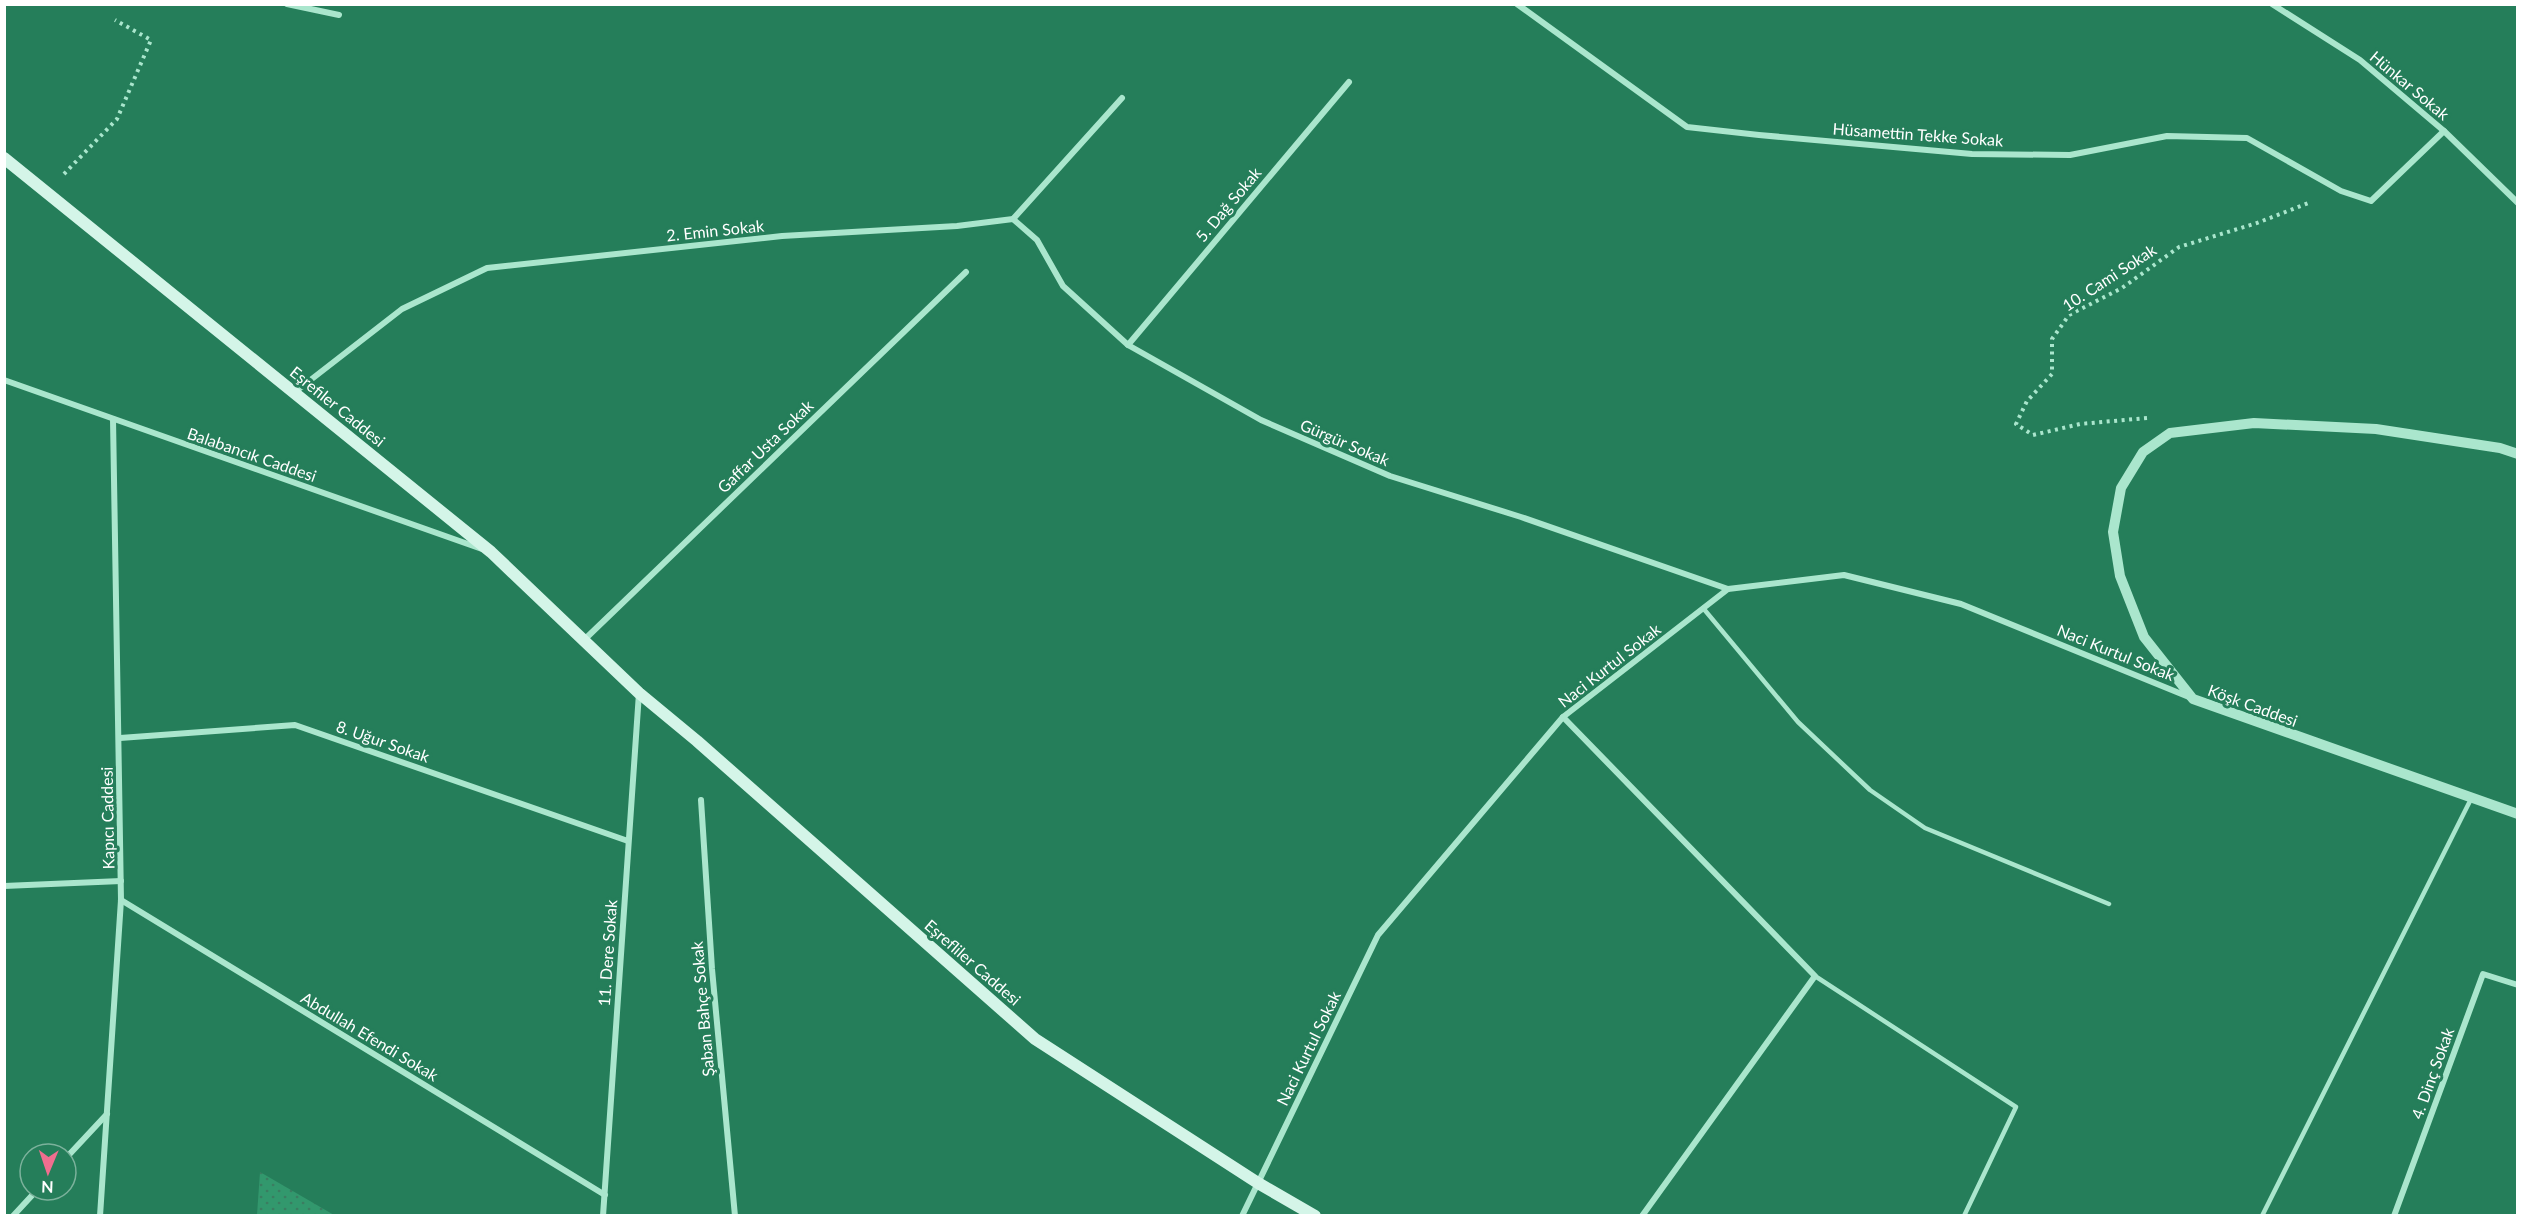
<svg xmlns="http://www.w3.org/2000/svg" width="2522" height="1220" font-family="Lato,sans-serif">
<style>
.green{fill:url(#green-dots)}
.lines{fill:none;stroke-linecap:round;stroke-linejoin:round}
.path{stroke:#aae6cd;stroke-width:4;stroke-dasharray:3 4.5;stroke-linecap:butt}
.service{stroke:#aae6cd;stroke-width:4.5}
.minor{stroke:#aae6cd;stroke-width:6}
.tertiary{stroke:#aae6cd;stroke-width:10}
.secondary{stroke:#d4f5e8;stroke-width:12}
.labels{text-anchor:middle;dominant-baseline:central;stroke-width:6;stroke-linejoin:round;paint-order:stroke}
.street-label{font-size:16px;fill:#fff;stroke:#257e5a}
</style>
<defs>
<pattern id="green-dots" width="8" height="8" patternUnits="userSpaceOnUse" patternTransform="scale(1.5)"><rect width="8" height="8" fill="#32986d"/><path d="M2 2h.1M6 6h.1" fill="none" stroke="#3b7d61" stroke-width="1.8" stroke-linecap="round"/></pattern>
</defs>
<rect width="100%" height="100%" fill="#257e5a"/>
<polygon class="green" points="260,1172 334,1215 257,1215"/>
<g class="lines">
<g class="path">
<polyline points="64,174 117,119 151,40 115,20"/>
<polyline points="2147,418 2080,424 2033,435 2016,424 2027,401 2052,374 2052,339 2069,315 2122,288 2179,247 2257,223 2311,202"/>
</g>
<g class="service">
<polyline points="1703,608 1798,722 1870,790 1925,828 2109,904"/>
<polyline points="1815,976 2016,1107 1964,1216"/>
<polyline points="2262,1216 2471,799"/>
</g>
<g class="minor">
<polyline points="287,4 339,15"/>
<polyline points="1517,4 1687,127 1759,135 1972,154 2070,155 2167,136 2247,138 2341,191 2371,201 2444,131"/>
<polyline points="2272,4 2360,60 2444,131 2518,203"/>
<polyline points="1013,219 1037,240 1063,286 1128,345 1261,420 1390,476 1521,517 1728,589"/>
<polyline points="1128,345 1349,82"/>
<polyline points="4,380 482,549"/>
<polyline points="295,392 402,309 487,268 782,236 957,226 1013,219 1122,98"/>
<polyline points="584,640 966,272"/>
<polyline points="1563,717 1815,976 1642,1216"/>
<polyline points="120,738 295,725 628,841"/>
<polyline points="701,800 712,969 735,1216"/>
<polyline points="4,886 121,881"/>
<polyline points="121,900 605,1195"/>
<polyline points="66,1158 107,1114"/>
<polyline points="13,1216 37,1190"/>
<polyline points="100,1216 121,900 113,419"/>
<polyline points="603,1216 639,693"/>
<polyline points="1242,1216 1378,935 1563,717 1728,589 1844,575 1961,604 2189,697"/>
<polyline points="2394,1216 2483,974 2518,985"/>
</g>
<polyline class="tertiary" points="2518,454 2500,448 2376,429 2254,423 2170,433 2143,452 2121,488 2113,532 2120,576 2144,637 2193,699 2518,814"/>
<polyline class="secondary" points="4,158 491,552 639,693 697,741 1035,1039 1258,1183 1315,1216"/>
</g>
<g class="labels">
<g class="street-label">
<text transform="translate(2410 85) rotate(40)">Hünkar Sokak</text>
<text transform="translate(1918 134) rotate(4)">Hüsamettin Tekke Sokak</text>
<text transform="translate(1228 204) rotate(-50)">5. Dağ Sokak</text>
<text transform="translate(715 230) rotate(-6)">2. Emin Sokak</text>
<text transform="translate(2109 277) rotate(-33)">10. Cami Sokak</text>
<text transform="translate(338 406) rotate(39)">Eşrefiler Caddesi</text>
<text transform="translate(1345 442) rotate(23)">Gürgür Sokak</text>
<text transform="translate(765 446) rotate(-44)">Gaffar Usta Sokak</text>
<text transform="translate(252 454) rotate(19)">Balabancık Caddesi</text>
<text transform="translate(2116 652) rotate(22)">Naci Kurtul Sokak</text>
<text transform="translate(1609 665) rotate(-38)">Naci Kurtul Sokak</text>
<text transform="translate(2253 705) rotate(20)">Köşk Caddesi</text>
<text transform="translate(383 741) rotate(19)">8. Uğur Sokak</text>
<text transform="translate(107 818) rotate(-91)">Kapıcı Caddesi</text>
<text transform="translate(607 953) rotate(-86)">11. Dere Sokak</text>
<text transform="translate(973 962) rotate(41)">Eşrefliler Caddesi</text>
<text transform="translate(702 1009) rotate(-95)">Şaban Bahçe Sokak</text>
<text transform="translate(370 1036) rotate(31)">Abdullah Efendi Sokak</text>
<text transform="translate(1308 1048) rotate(-64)">Naci Kurtul Sokak</text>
<text transform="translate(2432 1073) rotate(-70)">4. Dinç Sokak</text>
</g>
</g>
<rect width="2522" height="1220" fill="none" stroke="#ffffff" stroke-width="12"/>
<g transform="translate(48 1172) rotate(182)"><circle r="28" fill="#257e5a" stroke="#7cb29c" stroke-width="1.5"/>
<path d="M0-4.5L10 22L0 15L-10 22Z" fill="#f06e8f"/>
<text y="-9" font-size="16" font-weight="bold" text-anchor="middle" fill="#ffffff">N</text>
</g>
</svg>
